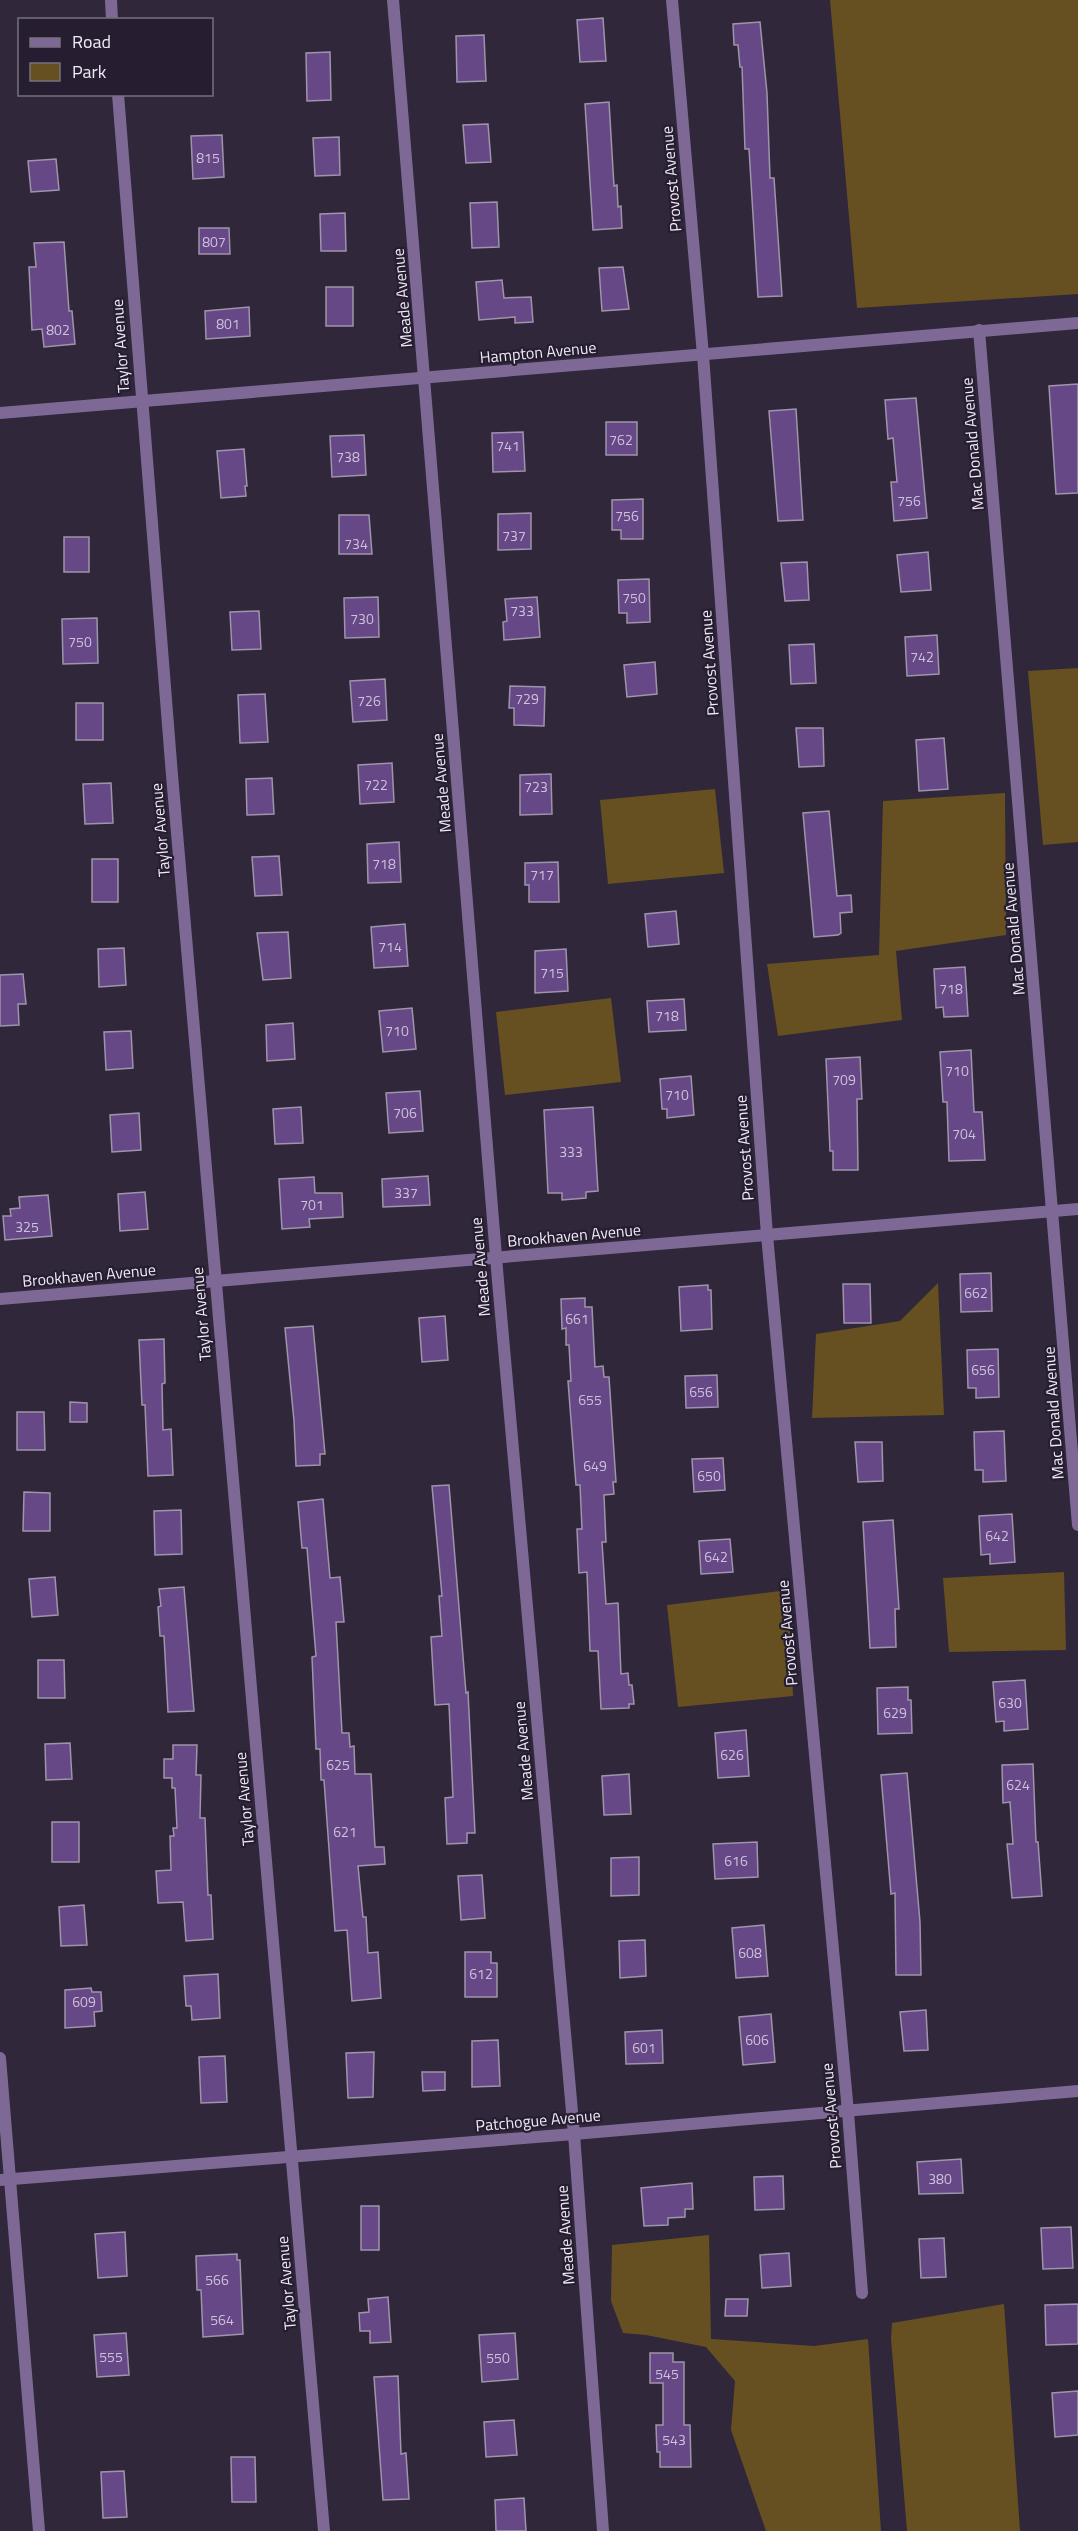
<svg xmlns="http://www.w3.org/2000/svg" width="1078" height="2531" font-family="'Titillium Web',sans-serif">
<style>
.green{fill:#665021}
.building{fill:#664886;stroke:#9e94ab;stroke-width:1.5}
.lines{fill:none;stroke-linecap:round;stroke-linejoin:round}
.minor{stroke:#7e6996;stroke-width:12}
.labels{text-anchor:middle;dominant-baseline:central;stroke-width:4.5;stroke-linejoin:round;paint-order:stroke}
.number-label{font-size:14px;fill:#cdc2da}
.street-label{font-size:16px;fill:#efeaf6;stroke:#261e30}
</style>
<rect width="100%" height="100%" fill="#30273a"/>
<g class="green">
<polygon points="830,0 1078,0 1078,294 857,308"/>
<polygon points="1078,668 1078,842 1043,845 1028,671"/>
<polygon points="715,789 724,873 608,884 600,800"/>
<polygon points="1005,793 1006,935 896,951 902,1020 778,1036 767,964 879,955 883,801"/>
<polygon points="611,998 621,1082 505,1095 496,1012"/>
<polygon points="938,1283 944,1415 812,1418 816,1334 900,1321"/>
<polygon points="1064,1572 1066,1650 949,1652 943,1578"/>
<polygon points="788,1590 793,1696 678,1707 667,1605"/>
<polygon points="709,2235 711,2339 814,2346 868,2339 881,2531 766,2531 731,2430 735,2381 706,2347 646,2335 623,2333 611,2301 612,2245"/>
<polygon points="1004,2304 1020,2531 907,2531 891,2339 892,2323"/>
</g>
<g class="building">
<polygon points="603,18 606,61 580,62 577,20"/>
<polygon points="760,22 767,93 770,178 774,178 782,296 758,297 749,149 745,149 742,67 740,67 738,45 734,45 733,24"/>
<polygon points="484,35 486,81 457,82 456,36"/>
<polygon points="330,52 331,100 307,101 306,53"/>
<polygon points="609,102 614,186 617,185 618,207 621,206 622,228 593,230 585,104"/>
<polygon points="488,124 491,162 466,163 463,125"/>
<polygon points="222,135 224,177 193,179 191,136"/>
<polygon points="339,137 340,175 315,176 313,138"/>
<polygon points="56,159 59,190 31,192 28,161"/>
<polygon points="497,202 499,247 472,248 470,203"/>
<polygon points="345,213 346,251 321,251 320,214"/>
<polygon points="199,228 229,228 230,254 199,254"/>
<polygon points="64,242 69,311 72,311 75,344 44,347 42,329 32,330 29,267 36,267 34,243"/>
<polygon points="623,267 629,309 602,311 599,268"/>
<polygon points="502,280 504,298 531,297 533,322 515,323 515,317 479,320 476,282"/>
<rect x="326" y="287" width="27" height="39"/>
<polygon points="249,307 250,336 206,339 205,311"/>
<polygon points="1078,384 1078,493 1056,494 1049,386"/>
<polygon points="916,398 927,518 894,521 891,482 897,482 893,438 888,439 885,400"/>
<polygon points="796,409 803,520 778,521 769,411"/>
<rect x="606" y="422" width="31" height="33"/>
<polygon points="523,432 525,471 493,472 492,433"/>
<polygon points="364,435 366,475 332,477 330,436"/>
<polygon points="244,449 247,486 245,486 246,496 221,498 217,451"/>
<polygon points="643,499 643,539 621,539 621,530 612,530 612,500"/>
<polygon points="531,513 531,549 498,550 498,514"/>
<polygon points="339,515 369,515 372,554 339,554"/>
<rect x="64" y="537" width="25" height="35"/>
<polygon points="928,552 931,590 901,592 897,555"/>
<polygon points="807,562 809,600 785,601 781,563"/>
<polygon points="649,579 650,622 627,623 627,613 619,613 618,580"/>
<polygon points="378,597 379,637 345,638 344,598"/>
<polygon points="537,597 540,637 504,640 503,622 507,621 505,599"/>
<polygon points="259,611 261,649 232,650 230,612"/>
<polygon points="97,618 98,663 63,664 62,619"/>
<polygon points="937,635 939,674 907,676 905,637"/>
<polygon points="814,644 816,683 791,684 789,645"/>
<polygon points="655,662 657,694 627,697 624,665"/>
<polygon points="385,679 387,720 353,722 350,681"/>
<polygon points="510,686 545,687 544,726 514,725 514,708 509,708"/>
<polygon points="265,694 268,742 240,743 238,695"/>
<rect x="76" y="703" width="27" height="37"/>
<polygon points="796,728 823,728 824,766 799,767"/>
<polygon points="944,738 948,789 919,791 916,740"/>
<polygon points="392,763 394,802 360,804 358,765"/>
<polygon points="551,774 552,814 520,815 520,775"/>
<polygon points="272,778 274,814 247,815 246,779"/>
<polygon points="111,783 113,823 85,824 83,784"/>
<polygon points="829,811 837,896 851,895 852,912 840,913 841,933 838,935 814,937 803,813"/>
<polygon points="399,842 401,882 368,883 367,844"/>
<polygon points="279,856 282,895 255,896 252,857"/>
<rect x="92" y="859" width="26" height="43"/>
<polygon points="558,862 559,902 529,902 529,885 525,885 525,863"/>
<polygon points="676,911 679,944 648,947 645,914"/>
<polygon points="405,924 408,966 374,968 371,927"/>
<polygon points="288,932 291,978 263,980 257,933"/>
<polygon points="124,948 126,985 99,987 98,949"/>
<polygon points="566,949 568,991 535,993 535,951"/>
<polygon points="965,967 968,1016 944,1017 943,1007 936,1008 934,969"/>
<polygon points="23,974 26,1004 18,1004 19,1025 0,1026 0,975"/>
<polygon points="684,999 686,1030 649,1032 647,1001"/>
<polygon points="412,1008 416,1049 383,1052 379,1011"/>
<polygon points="293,1023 295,1059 267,1061 266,1025"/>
<polygon points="131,1031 133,1068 106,1070 104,1032"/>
<polygon points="971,1050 974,1112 982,1112 985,1160 949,1161 947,1102 943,1102 940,1052"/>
<polygon points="860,1057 862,1099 857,1099 858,1170 833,1170 833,1151 830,1151 826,1059"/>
<polygon points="691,1076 694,1115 667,1118 667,1109 662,1109 660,1079"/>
<polygon points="420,1091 423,1131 389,1133 386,1093"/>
<polygon points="301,1107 303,1143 275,1144 273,1109"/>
<polygon points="593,1107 598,1191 586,1192 586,1198 562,1200 562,1193 548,1193 544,1110"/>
<polygon points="139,1113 141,1150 112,1152 110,1115"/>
<polygon points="428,1176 430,1205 383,1207 382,1179"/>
<polygon points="314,1177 315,1193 342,1193 343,1217 309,1219 310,1227 282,1229 279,1179"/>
<polygon points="145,1192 148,1229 120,1231 118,1194"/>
<polygon points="48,1195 52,1236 5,1240 3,1216 11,1216 10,1209 20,1208 19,1197"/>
<polygon points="991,1273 992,1311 961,1312 960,1274"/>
<polygon points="843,1284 870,1284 871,1323 844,1323"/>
<polygon points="708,1285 708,1290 711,1290 712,1329 681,1331 679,1287"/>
<polygon points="585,1298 585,1307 592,1307 595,1367 603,1366 604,1377 609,1377 616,1482 613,1482 614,1494 604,1495 606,1542 602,1542 606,1604 618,1603 621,1674 628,1673 629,1685 632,1685 634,1704 629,1704 629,1708 601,1709 598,1651 590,1651 587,1572 579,1573 577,1529 582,1529 580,1485 576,1485 568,1381 571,1381 569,1345 566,1345 566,1328 562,1329 561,1299"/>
<polygon points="445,1316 448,1360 422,1362 419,1318"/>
<polygon points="313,1326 325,1454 320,1454 320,1465 296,1466 294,1421 285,1328"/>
<polygon points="164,1339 165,1383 162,1384 163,1430 171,1429 173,1475 148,1476 145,1405 142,1405 139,1340"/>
<polygon points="998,1349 999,1397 976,1398 976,1388 968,1388 967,1350"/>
<polygon points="717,1375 718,1407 686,1408 685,1376"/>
<polygon points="70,1402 87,1403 87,1422 70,1422"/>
<polygon points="17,1412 44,1412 45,1450 17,1450"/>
<polygon points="1004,1431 1006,1481 983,1482 983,1470 975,1470 974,1432"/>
<polygon points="855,1442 882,1442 883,1481 858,1482"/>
<polygon points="723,1458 725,1490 694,1492 692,1459"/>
<polygon points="449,1485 466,1693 468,1692 475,1833 467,1833 467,1843 447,1844 445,1798 453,1797 449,1704 435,1705 431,1637 442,1636 439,1596 442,1596 432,1486"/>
<polygon points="24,1492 50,1493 50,1531 23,1531"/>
<polygon points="323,1499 330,1578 340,1577 344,1622 336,1622 342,1733 349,1733 350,1747 354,1746 355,1774 371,1774 375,1847 384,1847 385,1864 358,1866 363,1917 366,1917 368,1953 378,1952 381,1998 352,2001 347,1930 335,1931 324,1780 321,1780 320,1749 316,1749 312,1657 316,1656 307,1548 302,1548 298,1502"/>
<polygon points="181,1510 182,1554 155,1555 154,1511"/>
<polygon points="1012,1514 1015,1562 990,1564 990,1554 981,1555 979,1516"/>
<polygon points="893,1520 899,1609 895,1609 896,1647 870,1648 863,1522"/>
<polygon points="730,1539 733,1572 701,1574 699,1541"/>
<polygon points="55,1577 58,1615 32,1617 29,1579"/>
<polygon points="184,1587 194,1711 168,1712 164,1636 160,1636 158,1607 161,1606 159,1589"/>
<polygon points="38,1660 64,1660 65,1698 38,1698"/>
<polygon points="1025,1680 1028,1729 1004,1731 1004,1721 996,1722 993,1682"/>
<polygon points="908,1687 908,1700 911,1700 912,1733 878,1734 877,1688"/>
<polygon points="746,1730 749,1776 718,1778 715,1733"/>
<polygon points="70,1743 72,1779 46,1780 45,1744"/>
<polygon points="173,1745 197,1745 196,1775 201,1775 200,1818 205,1818 208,1895 211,1895 213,1939 186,1941 183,1902 158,1903 156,1871 171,1870 170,1836 174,1836 173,1828 177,1828 175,1788 172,1788 172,1778 164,1778 164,1759 173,1759"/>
<polygon points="1033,1764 1036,1842 1038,1842 1042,1896 1012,1898 1007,1844 1013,1844 1010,1802 1003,1803 1002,1765"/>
<polygon points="907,1773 920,1922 921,1975 896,1975 895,1893 891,1894 881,1775"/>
<polygon points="629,1774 631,1814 604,1815 602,1776"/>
<rect x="52" y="1822" width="27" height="40"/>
<polygon points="757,1842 758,1877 715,1879 713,1844"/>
<polygon points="639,1857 639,1895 611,1896 611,1858"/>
<polygon points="482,1875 485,1918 461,1920 458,1876"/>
<polygon points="84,1905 87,1945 61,1946 59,1907"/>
<polygon points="764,1925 768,1976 736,1978 732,1928"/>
<polygon points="645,1940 646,1976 620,1978 619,1941"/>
<polygon points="465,1952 491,1952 491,1963 497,1963 497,1997 465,1997"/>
<polygon points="218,1974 220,2018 192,2020 191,2006 186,2006 184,1976"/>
<polygon points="91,1988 92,1992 101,1992 102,2011 94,2012 95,2026 65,2028 65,1990"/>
<polygon points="926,2010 928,2050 904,2051 900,2012"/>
<polygon points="771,2014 775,2062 743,2065 739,2017"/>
<polygon points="662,2030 663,2063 626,2064 625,2032"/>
<polygon points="498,2040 500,2086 472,2087 472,2041"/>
<polygon points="374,2052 373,2097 348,2098 346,2053"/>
<polygon points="225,2056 227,2102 201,2103 199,2057"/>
<polygon points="422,2072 445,2072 445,2090 423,2091"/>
<polygon points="961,2159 963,2193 919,2194 917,2162"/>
<polygon points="783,2176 784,2209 755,2210 754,2177"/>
<polygon points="692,2183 693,2209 685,2209 685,2217 668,2218 668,2225 644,2226 641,2188"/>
<rect x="361" y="2206" width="18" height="44"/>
<polygon points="1071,2227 1073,2268 1043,2269 1041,2228"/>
<polygon points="125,2232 127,2276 98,2278 95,2234"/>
<polygon points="944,2238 946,2277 921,2278 919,2239"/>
<polygon points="789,2253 791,2286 762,2288 760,2255"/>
<polygon points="237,2254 237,2260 240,2260 243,2334 203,2337 201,2290 197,2290 196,2256"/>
<polygon points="388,2297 391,2342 370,2343 370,2331 360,2331 359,2313 369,2312 368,2299"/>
<polygon points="726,2299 748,2299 747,2316 725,2316"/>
<polygon points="1078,2304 1078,2344 1046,2345 1045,2305"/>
<polygon points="126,2333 129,2375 97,2377 94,2335"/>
<polygon points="515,2333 518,2379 482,2382 479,2335"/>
<polygon points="650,2353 673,2353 673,2362 684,2362 684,2425 690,2425 691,2467 660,2467 660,2452 657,2452 656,2425 663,2425 663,2383 650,2383"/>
<polygon points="398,2376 401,2454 406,2453 409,2499 383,2500 374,2377"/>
<polygon points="1078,2391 1078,2435 1055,2437 1052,2393"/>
<polygon points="514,2420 517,2455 486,2457 484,2422"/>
<polygon points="231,2457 255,2457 256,2502 232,2502"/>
<polygon points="124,2471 127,2517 103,2518 101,2472"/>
<polygon points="524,2498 526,2531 496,2531 495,2500"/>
</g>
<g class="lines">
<g class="minor">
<polyline points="111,0 112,20"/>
<polyline points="393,0 498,1281 574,2134 603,2531"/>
<polyline points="672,0 703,355 767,1235 848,2112 862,2293"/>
<path d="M118,94c61,813 136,1625 206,2437"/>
<polyline points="979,330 1078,1525"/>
<polyline points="0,413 1078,323"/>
<polyline points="0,1299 1078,1209"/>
<polyline points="0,2058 39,2531"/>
<polyline points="0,2180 574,2134 1078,2091"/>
</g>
</g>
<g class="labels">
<g class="number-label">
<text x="208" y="157">815</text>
<text x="214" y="241">807</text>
<text x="228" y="323">801</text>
<text x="58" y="329">802</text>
<text x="621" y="439">762</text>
<text x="508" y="445">741</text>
<text x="348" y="456">738</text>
<text x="909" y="500">756</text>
<text x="627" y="515">756</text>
<text x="514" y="535">737</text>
<text x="356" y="543">734</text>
<text x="634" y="597">750</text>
<text x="522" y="610">733</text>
<text x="362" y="618">730</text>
<text x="80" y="641">750</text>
<text x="922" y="656">742</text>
<text x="527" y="698">729</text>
<text x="369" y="700">726</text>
<text x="376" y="784">722</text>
<text x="536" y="786">723</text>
<text x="384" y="863">718</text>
<text x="542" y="874">717</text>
<text x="390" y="946">714</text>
<text x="552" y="972">715</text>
<text x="951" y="988">718</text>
<text x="667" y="1015">718</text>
<text x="397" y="1030">710</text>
<text x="957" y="1070">710</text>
<text x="844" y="1079">709</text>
<text x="677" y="1094">710</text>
<text x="405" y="1112">706</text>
<text x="964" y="1133">704</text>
<text x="571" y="1151">333</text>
<text x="406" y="1192">337</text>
<text x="312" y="1204">701</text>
<text x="27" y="1226">325</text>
<text x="976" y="1292">662</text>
<text x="577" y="1318">661</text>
<text x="983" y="1369">656</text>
<text x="701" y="1391">656</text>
<text x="590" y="1399">655</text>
<text x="595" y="1465">649</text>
<text x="709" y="1475">650</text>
<text x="997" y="1535">642</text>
<text x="716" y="1556">642</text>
<text x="1010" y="1702">630</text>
<text x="895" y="1712">629</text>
<text x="732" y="1754">626</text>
<text x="338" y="1764">625</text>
<text x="1018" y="1784">624</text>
<text x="345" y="1831">621</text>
<text x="736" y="1860">616</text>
<text x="750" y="1952">608</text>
<text x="481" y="1973">612</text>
<text x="84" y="2001">609</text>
<text x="757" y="2039">606</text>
<text x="644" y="2047">601</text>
<text x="940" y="2178">380</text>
<text x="217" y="2279">566</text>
<text x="222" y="2319">564</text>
<text x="111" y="2356">555</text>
<text x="498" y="2357">550</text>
<text x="667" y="2373">545</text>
<text x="674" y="2439">543</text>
</g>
<g class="street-label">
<text transform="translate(671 179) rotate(-95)">Provost Avenue</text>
<text transform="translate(402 298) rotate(-95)">Meade Avenue</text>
<text transform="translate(120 346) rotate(-94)">Taylor Avenue</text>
<text transform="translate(538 352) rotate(-5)">Hampton Avenue</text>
<text transform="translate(972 444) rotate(-95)">Mac Donald Avenue</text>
<text transform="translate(709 663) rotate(-94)">Provost Avenue</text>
<text transform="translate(441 783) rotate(-95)">Meade Avenue</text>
<text transform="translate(160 830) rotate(-95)">Taylor Avenue</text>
<text transform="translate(1013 929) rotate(-95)">Mac Donald Avenue</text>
<text transform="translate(744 1148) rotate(-94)">Provost Avenue</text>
<text transform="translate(574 1235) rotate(-5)">Brookhaven Avenue</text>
<text transform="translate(480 1267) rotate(-95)">Meade Avenue</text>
<text transform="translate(89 1275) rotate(-5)">Brookhaven Avenue</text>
<text transform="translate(201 1314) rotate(-95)">Taylor Avenue</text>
<text transform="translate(1053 1413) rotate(-94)">Mac Donald Avenue</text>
<text transform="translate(787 1633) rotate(-95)">Provost Avenue</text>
<text transform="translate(523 1751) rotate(-95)">Meade Avenue</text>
<text transform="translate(244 1799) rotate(-95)">Taylor Avenue</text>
<text transform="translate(831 2116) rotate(-95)">Provost Avenue</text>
<text transform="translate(538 2120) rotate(-5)">Patchogue Avenue</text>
<text transform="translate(565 2235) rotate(-94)">Meade Avenue</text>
<text transform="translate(286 2283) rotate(-95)">Taylor Avenue</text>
</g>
</g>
<rect x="18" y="18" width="195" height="78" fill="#261e30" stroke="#76707f" stroke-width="1.5"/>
<rect x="30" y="38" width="30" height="9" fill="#7e6996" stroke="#76707f" stroke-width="1.5"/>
<text x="72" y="48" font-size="18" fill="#efeaf6">Road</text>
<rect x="30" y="63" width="30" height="18" fill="#665021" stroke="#76707f" stroke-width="1.5"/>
<text x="72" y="78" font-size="18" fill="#efeaf6">Park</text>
</svg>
